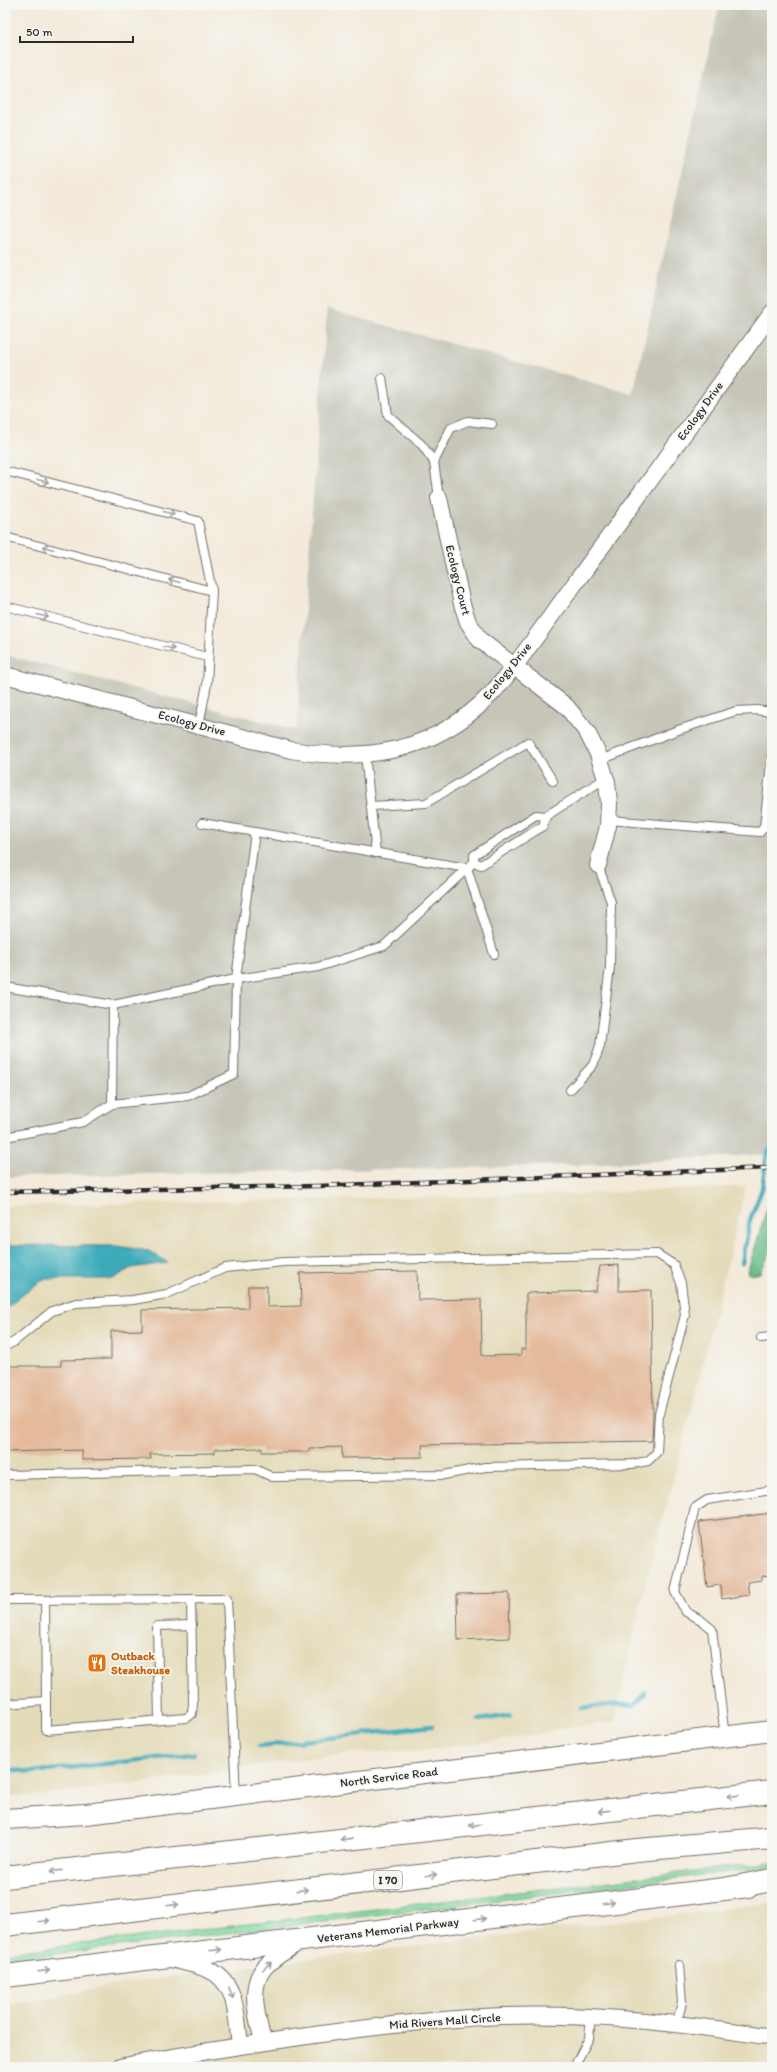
<svg xmlns="http://www.w3.org/2000/svg" width="777" height="2072" font-family="Itim,sans-serif">
<style>
.built{fill:#e4dbba}
.industrial{fill:#c6c5b8}
.green{fill:#82dca3;stroke:#568467}
.forest{fill:#69bc89;stroke:#4a745a}
.water{fill:#3baab9;stroke:#336a72}
.lines{fill:none;stroke-linecap:round;stroke-linejoin:round}
.stream{stroke:#3baab9;stroke-width:4.5}
.building{fill:#e4ba9b}
.service-casing{stroke:#716e68;stroke-width:10}
.minor-casing{stroke:#716e68;stroke-width:18}
.tertiary-casing{stroke:#716e68;stroke-width:22}
.secondary-casing{stroke:#716e68;stroke-width:24}
.motorway-casing{stroke:#716e68;stroke-width:24}
.service{stroke:#fff;stroke-width:8}
.minor{stroke:#fff;stroke-width:16}
.tertiary{stroke:#fff;stroke-width:20}
.secondary{stroke:#fff;stroke-width:22}
.motorway{stroke:#fff;stroke-width:22}
.rail-casing{stroke:#2b2b2b;stroke-width:4.5}
.rail{stroke:#f6f6f2;stroke-width:3;stroke-dasharray:9;stroke-linecap:butt}
.oneway{stroke:#a0a0a0}
.labels{text-anchor:middle;dominant-baseline:central;stroke-width:3.5;stroke-linejoin:round;paint-order:stroke}
.shield{fill:#f6f6f2;stroke:#686867;stroke-width:1}
.shield-label{font-size:11px;font-weight:bold;fill:#2b2b2b}
.street-label{font-size:12px;fill:#2b2b2b;stroke:#f6f6f2}
.food-label{font-size:12px;font-weight:bold;fill:#c56008;stroke:#f6f6f2;text-anchor:start}
</style>
<rect width="100%" height="100%" fill="#f6f6f2"/>
<filter id="ink" filterUnits="userSpaceOnUse"><feTurbulence type="fractalNoise" baseFrequency=".025" numOctaves="2"/><feDisplacementMap in="SourceGraphic" scale="8" xChannelSelector="R" yChannelSelector="G"/><feConvolveMatrix kernelMatrix="1 2 1 2 8 2 1 2 1" color-interpolation-filters="sRGB"/></filter>
<filter id="wash" filterUnits="userSpaceOnUse"><feTurbulence type="fractalNoise" baseFrequency=".012" numOctaves="4" result="noise"/><feDisplacementMap in="SourceGraphic" scale="16" xChannelSelector="R" yChannelSelector="G"/><feGaussianBlur stdDeviation="0.9" result="paint"/><feColorMatrix in="noise" values="0 0 0 0 0 0 0 0 0 0 0 0 0 0 0 0 0 1.4 0 .05"/><feComposite in="paint" operator="in"/></filter>
<g filter="url(#wash)">
<rect width="100%" height="100%" fill="#f3eada"/>
<g class="built">
<polygon points="746,1186 694,1400 644,1591 615,1722 569,1727 513,1739 412,1751 351,1753 264,1764 193,1776 31,1796 5,1795 5,1206 584,1194"/>
<polygon points="772,1903 772,2067 5,2067 5,2007 20,2003 132,1982 290,1961"/>
</g>
<polygon class="industrial" points="719,5 772,5 772,1154 588,1165 5,1177 5,655 296,730 327,309 633,394"/>
<polygon class="green" points="772,1862 772,1866 719,1873 5,1960 5,1953"/>
<polygon class="forest" points="772,1192 772,1249 760,1273 752,1275 747,1273"/>
<polygon class="water" points="5,1245 118,1246 149,1251 168,1263 131,1268 113,1279 46,1279 38,1283 5,1309"/>
<g class="lines">
<g class="stream">
<polyline points="742,1263 750,1220 762,1189 767,1153 772,1147"/>
<polyline points="581,1708 618,1704 634,1706 645,1693"/>
<polyline points="479,1720 511,1715"/>
<polyline points="259,1746 432,1726"/>
<polyline points="5,1769 32,1772 194,1754"/>
</g>
</g>
<g id="blocks">
<g class="building">
<polygon points="619,1265 619,1291 651,1290 653,1414 652,1441 422,1445 423,1457 342,1458 342,1447 309,1448 309,1452 262,1452 262,1448 215,1449 215,1453 150,1454 151,1459 82,1460 82,1450 5,1452 5,1375 8,1374 8,1366 61,1366 61,1360 111,1359 111,1331 142,1330 142,1310 248,1308 248,1286 267,1286 267,1307 301,1306 300,1273 417,1271 418,1300 481,1299 482,1356 521,1355 521,1349 526,1349 526,1293 596,1291 600,1266"/>
<polygon points="772,1513 772,1575 762,1576 762,1580 747,1582 749,1595 722,1599 721,1585 707,1587 699,1522"/>
<polygon points="509,1593 510,1638 458,1640 457,1594"/>
</g>
</g>
</g>
<g filter="url(#ink)">
<use href="#blocks" fill-opacity="0" stroke="#716e68" stroke-width="1"/>
<g class="lines">
<defs>
<g id="service">
<polyline points="382,378 388,415 422,445 434,462 439,498"/>
<polyline points="434,462 451,428 468,421 492,424"/>
<polyline points="5,471 198,521 212,591 207,684 199,725"/>
<polyline points="5,537 212,591"/>
<polyline points="5,606 207,657"/>
<polyline points="365,755 376,853"/>
<polyline points="600,760 678,730 736,711 756,710 772,712"/>
<polyline points="371,806 426,803 528,742 553,781"/>
<polyline points="609,820 760,832 764,827 772,754"/>
<polyline points="202,823 467,868"/>
<polyline points="474,862 474,855 536,815 546,816 606,778"/>
<polyline points="474,862 481,865 543,826 546,816"/>
<polyline points="467,868 494,954"/>
<polyline points="5,987 113,1005 236,979 318,967 384,946 474,862"/>
<polyline points="570,1090 593,1065 600,1046 610,967 611,902 598,865"/>
<polyline points="112,1104 113,1005"/>
<polyline points="5,1137 83,1122 112,1104 188,1096 234,1074 236,979 255,832"/>
<polyline points="761,1338 772,1337"/>
<polyline points="5,1346 14,1342 52,1311 76,1303 133,1300 167,1294 225,1268 284,1262 657,1254 674,1265 681,1283 685,1315 659,1414 657,1452 648,1461 632,1464 485,1467 444,1475 272,1477 255,1469 5,1475"/>
<polyline points="5,1600 227,1599 236,1796"/>
<polyline points="45,1600 46,1701"/>
<polyline points="5,1704 46,1701 46,1730 186,1718 192,1714 193,1704 191,1599"/>
<polyline points="159,1720 157,1626 192,1625"/>
<polyline points="725,1737 712,1629 701,1620 686,1612 675,1592 695,1508 707,1500 772,1490"/>
<polyline points="677,2023 682,2002 679,1965"/>
<polyline points="574,2067 589,2038 591,2017"/>
</g>
<g id="minor">
<polyline points="439,498 462,604 468,622 480,640 566,706 587,732 598,754 607,782 609,803 608,826 598,865"/>
<path d="M5,675l286,75c75,13 144,2 199,-55 9,-9 16,-19 24,-28l258,-354"/>
<path d="M171,1959c12,3 24,5 36,10 31,12 29,48 33,76"/>
<path d="M263,2042c-5,-23 -16,-55 2,-75 9,-10 24,-18 35,-26"/>
<path d="M120,2067c57,-12 115,-20 173,-29 69,-10 139,-19 210,-22 90,-3 180,7 269,21"/>
</g>
<polyline id="tertiary" points="5,1819 86,1814 772,1731"/>
<polyline id="secondary" points="5,1976 749,1886"/>
<g id="motorway">
<polyline points="5,1877 772,1792"/>
<polyline points="730,1888 772,1880"/>
<polyline points="5,1925 637,1850 772,1838"/>
</g>
</defs>
<use href="#service" class="service-casing"/>
<use href="#minor" class="minor-casing"/>
<use href="#tertiary" class="tertiary-casing"/>
<use href="#secondary" class="secondary-casing"/>
<use href="#motorway" class="motorway-casing"/>
<use href="#service" class="service"/>
<use href="#minor" class="minor"/>
<use href="#tertiary" class="tertiary"/>
<use href="#secondary" class="secondary"/>
<use href="#motorway" class="motorway"/>
<defs>
<polyline id="rail" points="5,1192 317,1186 772,1168"/>
</defs>
<use href="#rail" class="rail-casing"/>
<use href="#rail" class="rail"/>
</g>
<defs><path id="oneway-shaft" d="M-6 0H5M1.5-3L5.5 0L1.5 3" fill="none" stroke-width="1.6" stroke-linecap="round" stroke-linejoin="round"/></defs>
<g class="oneway">
<use href="#oneway-shaft" transform="translate(43 481) rotate(14)"/>
<use href="#oneway-shaft" transform="translate(169 513) rotate(14)"/>
<use href="#oneway-shaft" transform="translate(48 548) rotate(-165)"/>
<use href="#oneway-shaft" transform="translate(174 581) rotate(-165)"/>
<use href="#oneway-shaft" transform="translate(43 616) rotate(14)"/>
<use href="#oneway-shaft" transform="translate(169 648) rotate(14)"/>
<use href="#oneway-shaft" transform="translate(733 1796) rotate(174)"/>
<use href="#oneway-shaft" transform="translate(604 1811) rotate(174)"/>
<use href="#oneway-shaft" transform="translate(475 1825) rotate(174)"/>
<use href="#oneway-shaft" transform="translate(346 1839) rotate(174)"/>
<use href="#oneway-shaft" transform="translate(56 1871) rotate(174)"/>
<use href="#oneway-shaft" transform="translate(431 1875) rotate(-7)"/>
<use href="#oneway-shaft" transform="translate(302 1890) rotate(-7)"/>
<use href="#oneway-shaft" transform="translate(609 1903) rotate(-7)"/>
<use href="#oneway-shaft" transform="translate(173 1905) rotate(-7)"/>
<use href="#oneway-shaft" transform="translate(480 1919) rotate(-7)"/>
<use href="#oneway-shaft" transform="translate(44 1921) rotate(-7)"/>
<use href="#oneway-shaft" transform="translate(216 1950) rotate(-7)"/>
<use href="#oneway-shaft" transform="translate(267 1966) rotate(-42)"/>
<use href="#oneway-shaft" transform="translate(44 1971) rotate(-7)"/>
<use href="#oneway-shaft" transform="translate(231 1993) rotate(70)"/>
</g>
</g>
<defs>
<symbol id="restaurant-square" viewBox="-11 -11 22 22"><rect x="-9" y="-9" width="18" height="18" rx="4" fill="#e8710a" stroke="#f6f6f2"/><path d="M-5-6h1v4h1v-4h1v4h1v-4h1v5L-1.5 .5V6h-2V.5L-5-1ZM5-6V6H3V1.5H1.5Q1.5-4 5-6Z" fill="#fff"/></symbol>
</defs>
<g fill-rule="evenodd">
<use href="#restaurant-square" x="86" y="1652" width="22" height="22"/>
</g>
<g class="labels">
<rect class="shield" x="374" y="1871" width="28" height="18" rx="3"/>
<g class="shield-label">
<text x="388" y="1880">I 70</text>
</g>
<g class="street-label">
<text transform="translate(700 411) rotate(-54)">Ecology Drive</text>
<text transform="translate(458 580) rotate(76)">Ecology Court</text>
<text transform="translate(507 671) rotate(-51)">Ecology Drive</text>
<text transform="translate(192 723) rotate(15)">Ecology Drive</text>
<text transform="translate(389 1777) rotate(-7)">North Service Road</text>
<text transform="translate(388 1930) rotate(-7)">Veterans Memorial Parkway</text>
<text transform="translate(445 2021) rotate(-4)">Mid Rivers Mall Circle</text>
</g>
<g class="food-label">
<text x="111" y="1656">Outback<tspan x="111" dy="14">Steakhouse</tspan></text>
</g>
</g>
<rect width="777" height="2072" fill="none" stroke="#f6f6f2" stroke-width="20"/>
<path d="M20 36v6h113v-6" fill="none" stroke="#2b2b2b" stroke-width="2"/>
<text x="26" y="36" font-size="12" fill="#2b2b2b" stroke="#f6f6f2" stroke-width="3" paint-order="stroke">50 m</text>
</svg>
